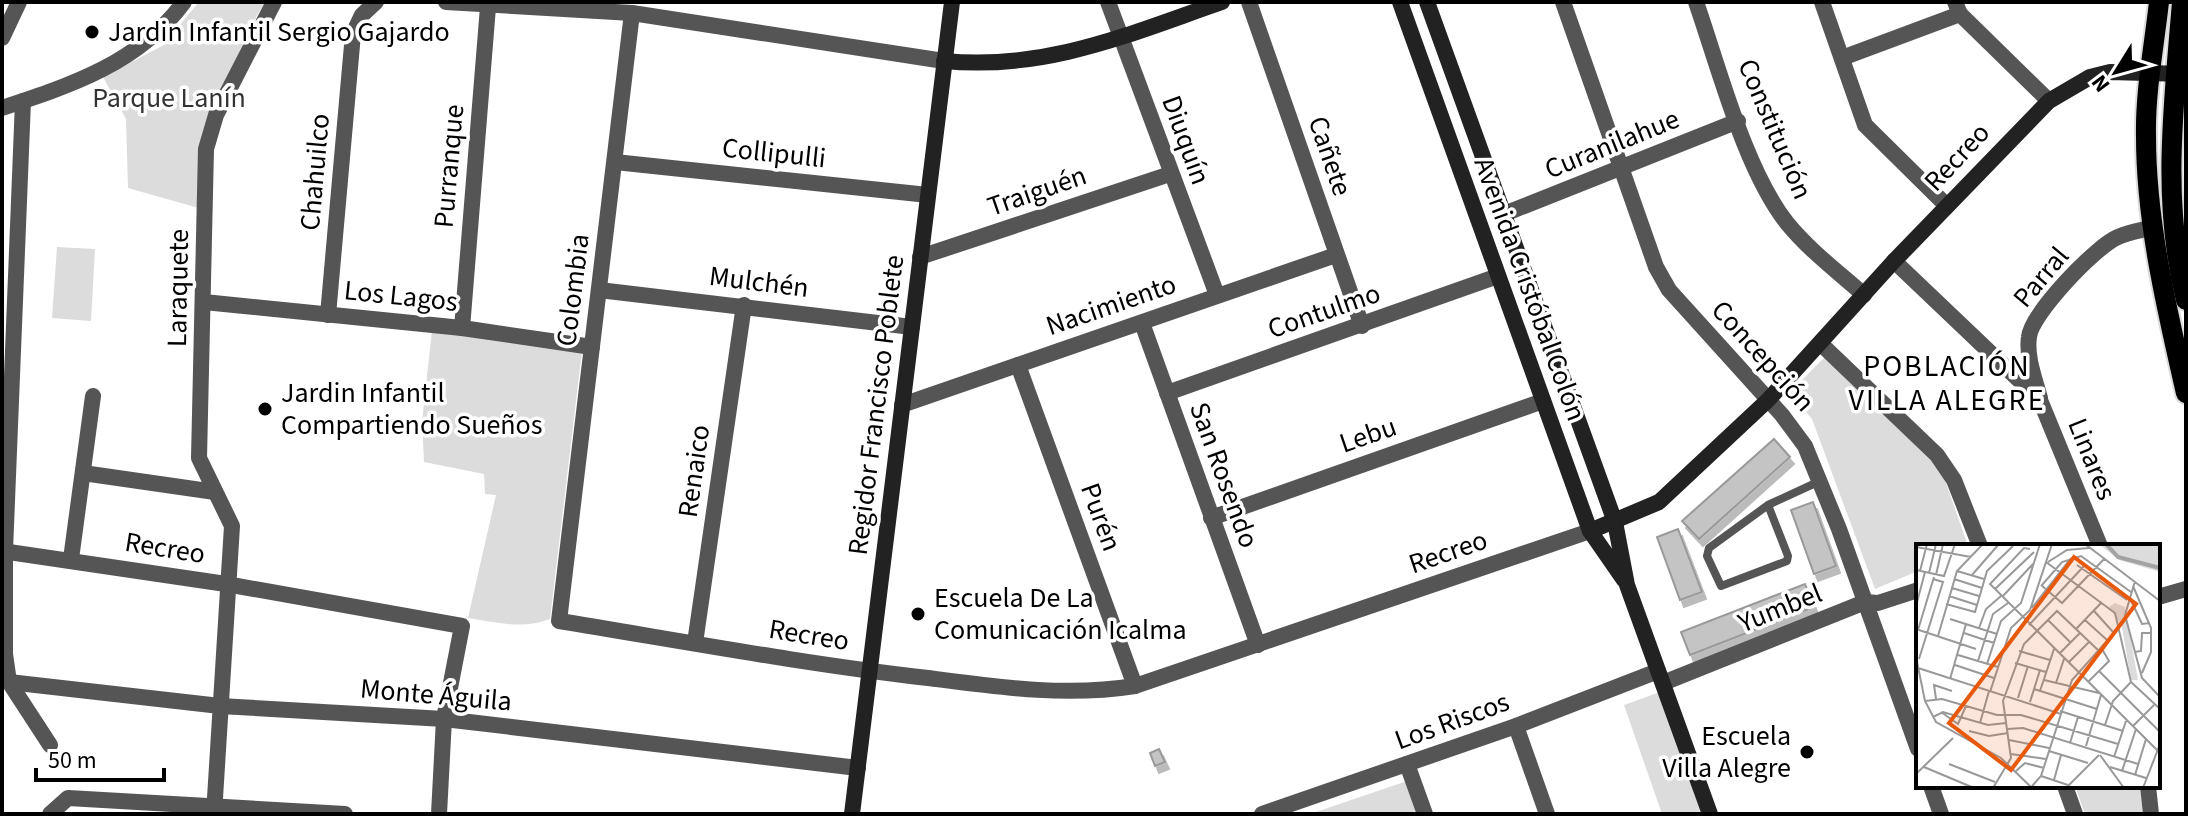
<svg xmlns="http://www.w3.org/2000/svg" width="2188" height="816" font-family="'Source Sans 3',sans-serif">
<style>
.green{fill:#dcdcdc}
.building{fill:#c4c4c4;stroke:#999;stroke-width:2;filter:url(#shadow)}
.lines{fill:none;stroke-linecap:round;stroke-linejoin:round}
.primary-casing{stroke:#dbdbdb;stroke-width:24}
.lane{stroke:#555;stroke-width:8}
.street{stroke:#555;stroke-width:16}
.secondary{stroke:#222;stroke-width:16}
.primary{stroke:#000;stroke-width:20}
.poi-dot{fill:#000;stroke:#fff;stroke-width:3}
.labels{text-anchor:middle;dominant-baseline:central;stroke-width:7;stroke-linejoin:round;paint-order:stroke}
.poi-label{font-size:28px;fill:#000;stroke:#fff;text-anchor:start}
.park-label{font-size:28px;fill:#333;stroke:#fff}
.street-label{font-size:28px;fill:#000;stroke:#fff}
.neighbourhood-label{font-size:30px;letter-spacing:2px;fill:#000;stroke:#fff}
.inset-river{fill:none;stroke:#a3a3a3;stroke-width:4}
.inset-road{fill:none;stroke:#999;stroke-width:2}
.view{fill:#e8590c;fill-opacity:0.15;stroke:#e8590c;stroke-width:4}
.inset-edge{fill:none;stroke:#000;stroke-width:4}
</style>
<defs>
<filter id="shadow"><feDropShadow dx="4" dy="7" stdDeviation="0" flood-color="#0004"/></filter>
</defs>
<rect width="100%" height="100%" fill="#fff"/>
<g class="green">
<path d="M199,2h66c-41,66 -51,131 -63,207l-74,-21 -2,-69 -23,-42 59,-31z"/>
<polygon points="57,247 95,249 91,321 52,318"/>
<path d="M432,330l150,21 -32,268c-27,11 -54,3 -82,-1l28,-123 -11,-1 -1,-20 -60,-12 -2,-40z"/>
<polygon points="1828,354 1939,463 1968,546 1918,546 1918,571 1875,589 1812,419 1790,392"/>
<polygon points="1660,692 1703,814 1662,814 1624,705"/>
<polygon points="1407,781 1418,814 1310,814"/>
<polygon points="2075,786 2140,786 2143,814 2085,814"/>
</g>
<g class="building">
<polygon points="1774,439 1790,457 1699,539 1682,521"/>
<polygon points="1813,502 1836,566 1814,574 1791,510"/>
<polygon points="1678,529 1702,592 1680,600 1657,537"/>
<polygon points="1805,584 1814,607 1690,655 1681,632"/>
<polygon points="1159,749 1165,762 1155,766 1150,753"/>
</g>
<g class="lines">
<defs>
<g id="primary">
<path d="M2159,2c-5,45 -14,90 -13,135 0,85 21,173 40,256"/>
<path d="M2182,2c-8,101 -21,198 4,298"/>
</g>
</defs>
<use href="#primary" class="primary-casing"/>
<polyline class="lane" points="1768,505 1788,556 1787,561 1721,586 1707,556 1709,548 1768,505 1820,481"/>
<g class="street">
<polyline points="446,2 632,13 944,61"/>
<polyline points="1108,2 1217,295"/>
<polyline points="1249,2 1362,326"/>
<polyline points="1563,2 1656,267 1669,290 1782,415 1805,446 1839,529 1918,749"/>
<path d="M1696,2c23,66 49,168 91,221 22,27 51,49 77,72"/>
<polyline points="1822,2 1865,125 1947,206"/>
<polyline points="1955,2 1960,14 2049,101"/>
<path d="M632,13l-73,608c123,20 246,43 369,57 70,9 137,19 207,8l455,-155"/>
<polyline points="2,38 19,2"/>
<polyline points="1842,58 1960,14"/>
<polyline points="23,101 5,551 5,654 9,682 50,745"/>
<path d="M2,108c70,-23 137,-45 182,-106"/>
<polyline points="615,162 928,195"/>
<polyline points="1504,214 1738,121"/>
<polyline points="920,257 1170,174"/>
<polyline points="1894,261 2040,400 2100,546"/>
<polyline points="599,290 912,327"/>
<polyline points="204,302 462,328 592,347"/>
<polyline points="328,315 353,34 362,15 376,2"/>
<polyline points="1142,323 1258,645"/>
<polyline points="462,328 488,7"/>
<polyline points="1821,344 1937,455 1954,480 1980,546"/>
<polyline points="1018,365 1135,686"/>
<polyline points="1167,393 1498,276"/>
<path d="M2040,398c-5,-19 -14,-41 -11,-61 2,-23 67,-91 89,-100 11,-5 25,-7 36,-10"/>
<polyline points="902,405 1336,255"/>
<polyline points="83,473 215,492"/>
<polyline points="1211,518 1543,401"/>
<polyline points="2,551 226,584 462,626 444,719 439,814"/>
<polyline points="71,559 93,396"/>
<polyline points="2158,597 2186,589"/>
<polyline points="695,643 744,305"/>
<polyline points="9,682 220,706 444,719 858,768"/>
<polyline points="1663,683 1865,602 1878,603 1918,590"/>
<polyline points="1516,726 1547,814"/>
<polyline points="1407,764 1425,814"/>
<polyline points="1931,786 1941,814"/>
<polyline points="2065,786 2075,814"/>
<polyline points="2148,786 2151,814"/>
<polyline points="50,814 68,798 345,814"/>
<polyline points="214,814 232,526 199,458 206,149 216,115 274,2"/>
<polyline points="1262,814 1516,726 1658,671"/>
</g>
<g class="secondary">
<polyline points="1400,2 1590,531 1624,580"/>
<polyline points="1427,2 1615,522 1627,585 1710,814"/>
<path d="M944,61c102,10 185,-27 278,-59"/>
<polyline points="1590,531 1659,502 1768,400 1894,261 2049,101 2090,77 2110,72 2185,74"/>
<polyline points="852,814 952,2"/>
</g>
<use href="#primary" class="primary"/>
</g>
<g class="poi-dot">
<circle cx="92" cy="32" r="8"/>
<circle cx="265" cy="409" r="8"/>
<circle cx="918" cy="614" r="8"/>
<circle cx="1807" cy="752" r="8"/>
</g>
<g class="labels">
<g class="poi-label">
<text x="108" y="32">Jardin Infantil Sergio Gajardo</text>
<text x="281" y="393">Jardin Infantil<tspan x="281" dy="32">Compartiendo Sueños</tspan></text>
<text x="934" y="598">Escuela De La<tspan x="934" dy="32">Comunicación Icalma</tspan></text>
<text x="1791" y="736" text-anchor="end">Escuela<tspan x="1791" dy="32">Villa Alegre</tspan></text>
</g>
<g class="park-label">
<text x="169" y="98">Parque Lanín</text>
</g>
<g class="street-label">
<text transform="translate(1775 129) rotate(67)">Constitución</text>
<text transform="translate(1186 140) rotate(70)">Diuquín</text>
<text transform="translate(1612 144) rotate(-22)">Curanilahue</text>
<text transform="translate(774 153) rotate(6)">Collipulli</text>
<text transform="translate(1330 156) rotate(71)">Cañete</text>
<text transform="translate(1957 157) rotate(-47)">Recreo</text>
<text transform="translate(449 166) rotate(-85)">Purranque</text>
<text transform="translate(315 172) rotate(-85)">Chahuilco</text>
<text transform="translate(1037 191) rotate(-19)">Traiguén</text>
<text transform="translate(2041 277) rotate(-50)">Parral</text>
<text transform="translate(759 282) rotate(7)">Mulchén</text>
<text transform="translate(178 288) rotate(-89)">Laraquete</text>
<text transform="translate(1530 289) rotate(70)">Avenida Cristóbal Colón</text>
<text transform="translate(573 290) rotate(-83)">Colombia</text>
<text transform="translate(401 296) rotate(6)">Los Lagos</text>
<text transform="translate(1111 305) rotate(-19)">Nacimiento</text>
<text transform="translate(1324 311) rotate(-19)">Contulmo</text>
<text transform="translate(1763 356) rotate(48)">Concepción</text>
<text transform="translate(876 405) rotate(-83)">Regidor Francisco Poblete</text>
<text transform="translate(1368 435) rotate(-19)">Lebu</text>
<text transform="translate(2092 459) rotate(68)">Linares</text>
<text transform="translate(694 471) rotate(-82)">Renaico</text>
<text transform="translate(1224 475) rotate(70)">San Rosendo</text>
<text transform="translate(1101 517) rotate(70)">Purén</text>
<text transform="translate(165 548) rotate(9)">Recreo</text>
<text transform="translate(1448 552) rotate(-19)">Recreo</text>
<text transform="translate(1780 608) rotate(-22)">Yumbel</text>
<text transform="translate(809 635) rotate(9)">Recreo</text>
<text transform="translate(436 695) rotate(5)">Monte Águila</text>
<text transform="translate(1452 721) rotate(-20)">Los Riscos</text>
</g>
<g class="neighbourhood-label">
<text x="1947" y="366">POBLACIÓN<tspan x="1947" dy="34">VILLA ALEGRE</tspan></text>
</g>
</g>
<g transform="translate(1916 544)">
<rect width="244" height="244" fill="#fff"/>
<path d="M183,0h61v28l-41,-12zM199,59l10,4 13,73h-7l-9,-53 -13,-20z" fill="#dcdcdc"/>
<path class="inset-river" d="M190,0l12,13 42,11"/>
<path class="inset-road" d="M169,0l75,57M0,3l55,10M114,5l-6,-1 -34,36 170,169M130,18l69,51 16,69 29,27M132,18l19,-12 22,-2M161,21l50,35M0,26l28,6 11,-32M4,27l7,-27M41,27l27,8M13,29l7,-29M20,31l7,-31M56,31l27,-31M38,35l28,9M219,37l-10,34 17,63 18,19M125,41l21,18 43,-45M126,41l20,-23 19,-6 50,36M217,42l18,42v24l-9,21M36,44l27,8M79,45l39,-37M33,52l28,9M213,52l13,28 8,-1M86,53l31,-33M30,60l29,8 12,-41 26,-25M0,62l9,-34M116,64l39,-50M34,75l47,15M132,76l23,23M169,76l22,20M113,81l55,-59M63,84l7,-19 15,-13M0,85l60,20M160,85l26,-27M2,86l16,-53M48,89l30,10M22,92l19,-65 26,-27M103,107l31,9M219,108l6,-1 1,-18h10M143,110l21,-21M42,111l40,12M0,113l9,44 11,21 65,36 31,30M3,115l24,-77 -10,-3M62,117l15,-47 15,-11M99,119l31,9M152,119l21,-21M71,120l14,-43 20,-18 19,-59M39,121l39,13M2,124l143,46M183,127l61,61M34,135l16,-55M128,136l55,13M172,138l21,-21 -7,-12M140,139l8,-24M118,145l63,20M124,147l14,-42M74,148l21,-64 19,-18 22,-66M102,154l10,-32M20,155l-2,-14 18,6M9,157l17,-2 55,16h24l97,29M114,158l10,-32M144,167l63,20M25,168l17,12 8,-18M17,173l10,-5 45,13 18,-2M64,179l9,-32M189,181l8,-24 18,-19M217,182l21,-21M91,185l16,-1 115,36M53,187l20,5 19,-3M93,196l40,8M154,199l8,-26M170,202l15,-51M133,207l39,12M95,210l35,5M184,211l24,33M198,213l12,-36M33,220l46,18M8,223l50,21M194,223l36,11M100,227l9,-8 19,5M206,227l14,-42M0,230l37,-36M219,231l11,-36M125,232l27,9M138,236l7,-25M116,242l9,-10 31,-96 42,-47 -20,-22M77,244l18,-30 -8,-57 21,-57 33,-33 42,40M150,244l33,-33M227,244l17,-44"/>
<path class="view" d="M158,13l62,47 -125,166 -62,-47z"/>
<rect width="244" height="244" class="inset-edge"/>
</g>
<rect width="2188" height="816" fill="none" stroke="#000000" stroke-width="8"/>
<g transform="translate(2116 72) rotate(233)" stroke="#ffffff" stroke-width="6" paint-order="stroke">
<path d="M0-6L14 30L0 20L-14 30Z" fill="#000000"/>
<text y="-12" font-size="22" font-weight="bold" text-anchor="middle" fill="#000000">N</text>
</g>
<path d="M36 768v12h128v-12" fill="none" stroke="#000000" stroke-width="4"/>
<text x="48" y="768" font-size="24" fill="#000000" stroke="#ffffff" stroke-width="6" paint-order="stroke">50 m</text>
</svg>
